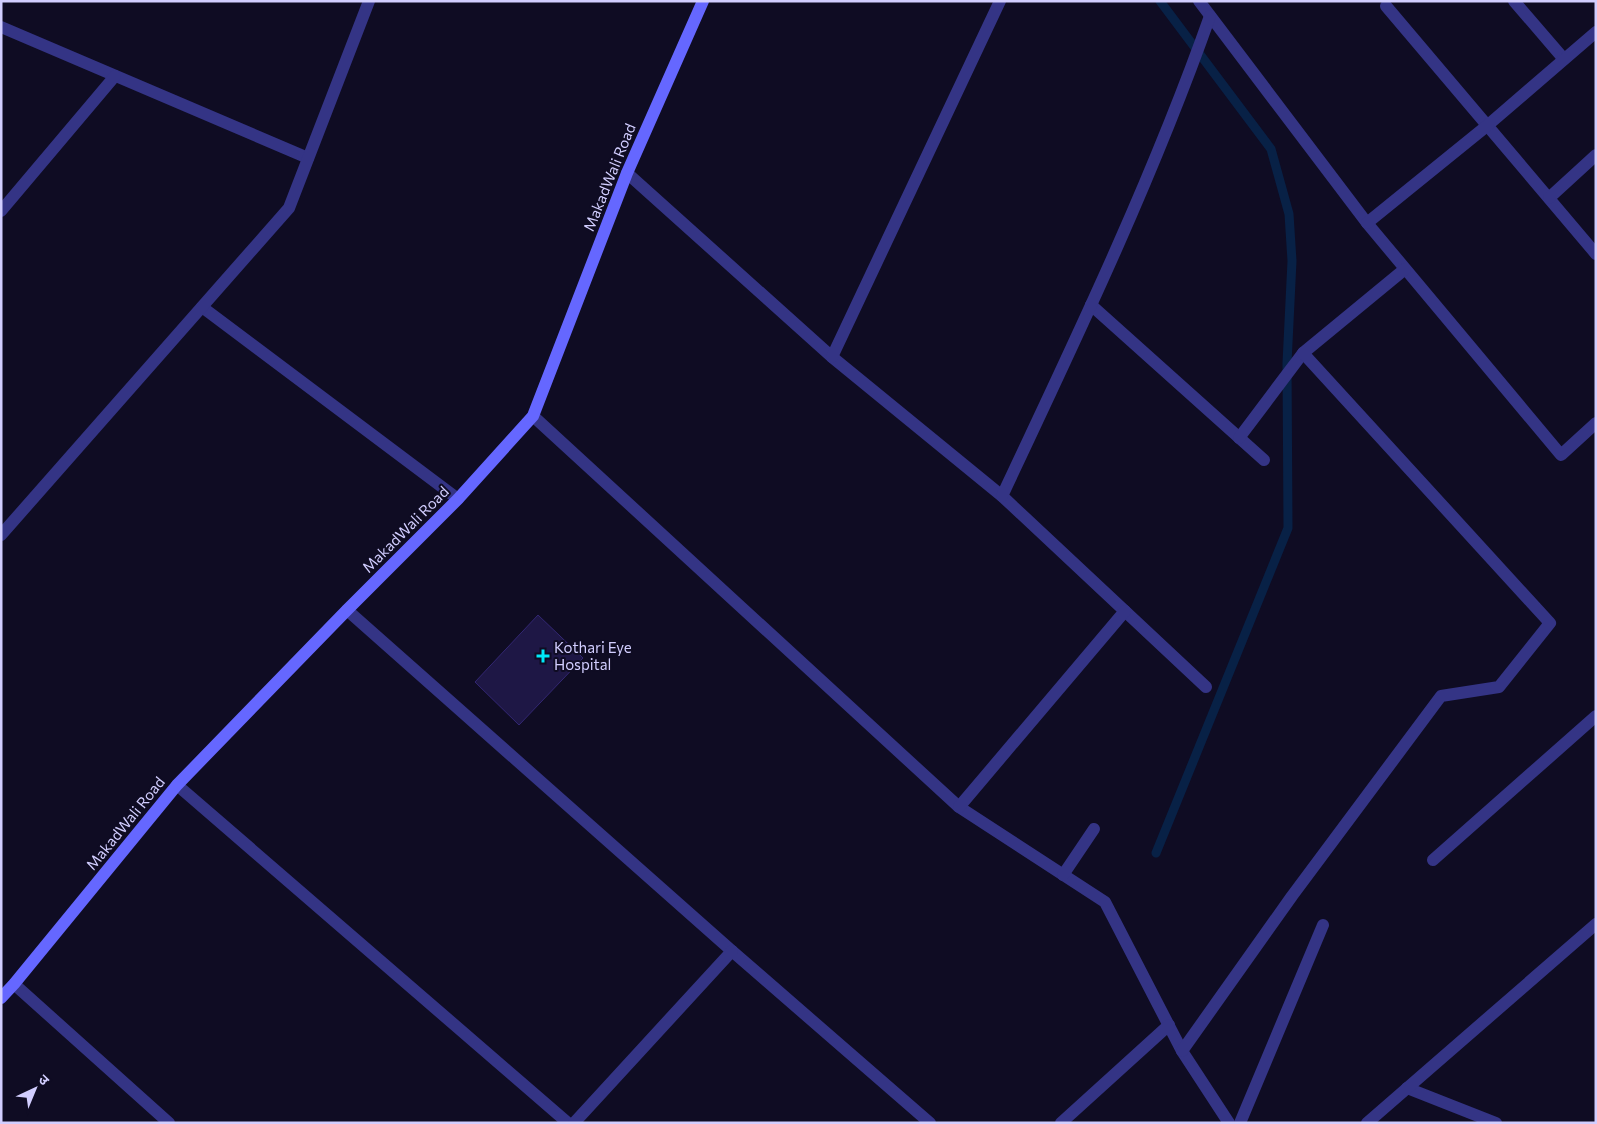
<svg xmlns="http://www.w3.org/2000/svg" width="1597" height="1124" font-family="Commissioner,'Noto Sans Devanagari',sans-serif">
<style>
.lines{fill:none;stroke-linecap:round;stroke-linejoin:round}
.stream{stroke:#082146;stroke-width:9}
.building{fill:#1e1745;stroke:#332773}
.street{stroke:#343485;stroke-width:12}
.secondary{stroke:#6567ff;stroke-width:12}
.poi-dot{fill:#00e9f9;stroke:#0f0c23;stroke-width:2}
.labels{text-anchor:middle;dominant-baseline:central;stroke-width:4;stroke-linejoin:round;paint-order:stroke}
.street-label{font-size:15px;fill:#d2ceff;stroke:#0f0c23}
.poi-label{font-size:15px;fill:#d2ceff;stroke:#0f0c23;text-anchor:start}
</style>
<rect width="100%" height="100%" fill="#0f0c23"/>
<g class="lines">
<polyline class="stream" points="1156,853 1288,528 1287,363 1292,261 1289,214 1271,149 1160,1"/>
</g>
<polygon class="building" points="538,615 583,658 519,725 475,682"/>
<g class="lines">
<g class="street">
<polyline points="1199,1 1367,223 1561,455 1596,423"/>
<polyline points="1514,1 1563,58"/>
<polyline points="1386,6 1596,254"/>
<polyline points="1,27 308,158"/>
<polyline points="627,173 832,357 1002,496 1206,687"/>
<polyline points="1549,198 1596,155"/>
<polyline points="1,211 115,76"/>
<polyline points="1367,223 1488,125 1596,32"/>
<polyline points="1091,305 1264,460"/>
<polyline points="202,307 458,499"/>
<polyline points="832,357 1000,1"/>
<polyline points="533,416 959,807 1105,902 1182,1051 1229,1123"/>
<polyline points="1239,438 1303,353"/>
<path d="M1002,496c74,-157 150,-316 208,-480"/>
<polyline points="1,535 289,208 369,1"/>
<polyline points="347,610 732,951 930,1123"/>
<polyline points="177,785 568,1123"/>
<polyline points="959,807 1125,611"/>
<polyline points="1433,860 1596,716"/>
<polyline points="1063,875 1094,829"/>
<polyline points="14,984 169,1123"/>
<polyline points="1182,1051 1292,896 1441,696 1499,687 1550,623 1303,353 1405,269"/>
<polyline points="1407,1088 1496,1123"/>
<polyline points="574,1123 732,951"/>
<polyline points="1061,1123 1169,1025"/>
<polyline points="1240,1123 1323,925"/>
<polyline points="1367,1123 1596,924"/>
</g>
<polyline class="secondary" points="1,998 14,984 177,785 347,610 458,499 533,416 627,173 703,1"/>
</g>
<path class="poi-dot" d="M540.5 648.5h5v5h5v5h-5v5h-5v-5h-5v-5h5z"/>
<g class="labels">
<g class="street-label">
<text transform="translate(609 177) rotate(-68)">MakadWali Road</text>
<text transform="translate(405 529) rotate(-45)">MakadWali Road</text>
<text transform="translate(125 823) rotate(-51)">MakadWali Road</text>
</g>
<g class="poi-label">
<text x="554" y="647">Kothari Eye<tspan x="554" dy="17">Hospital</tspan></text>
</g>
</g>
<rect width="1597" height="1124" fill="none" stroke="#d2ceff" stroke-width="5"/>
<g transform="translate(35 1089) rotate(44)" stroke="#0f0c23" stroke-width="4" paint-order="stroke">
<path d="M0-4L9 19L0 12L-9 19Z" fill="#d2ceff"/>
<text y="-8" font-size="14" font-weight="bold" text-anchor="middle" fill="#d2ceff">उ</text>
</g>
</svg>
